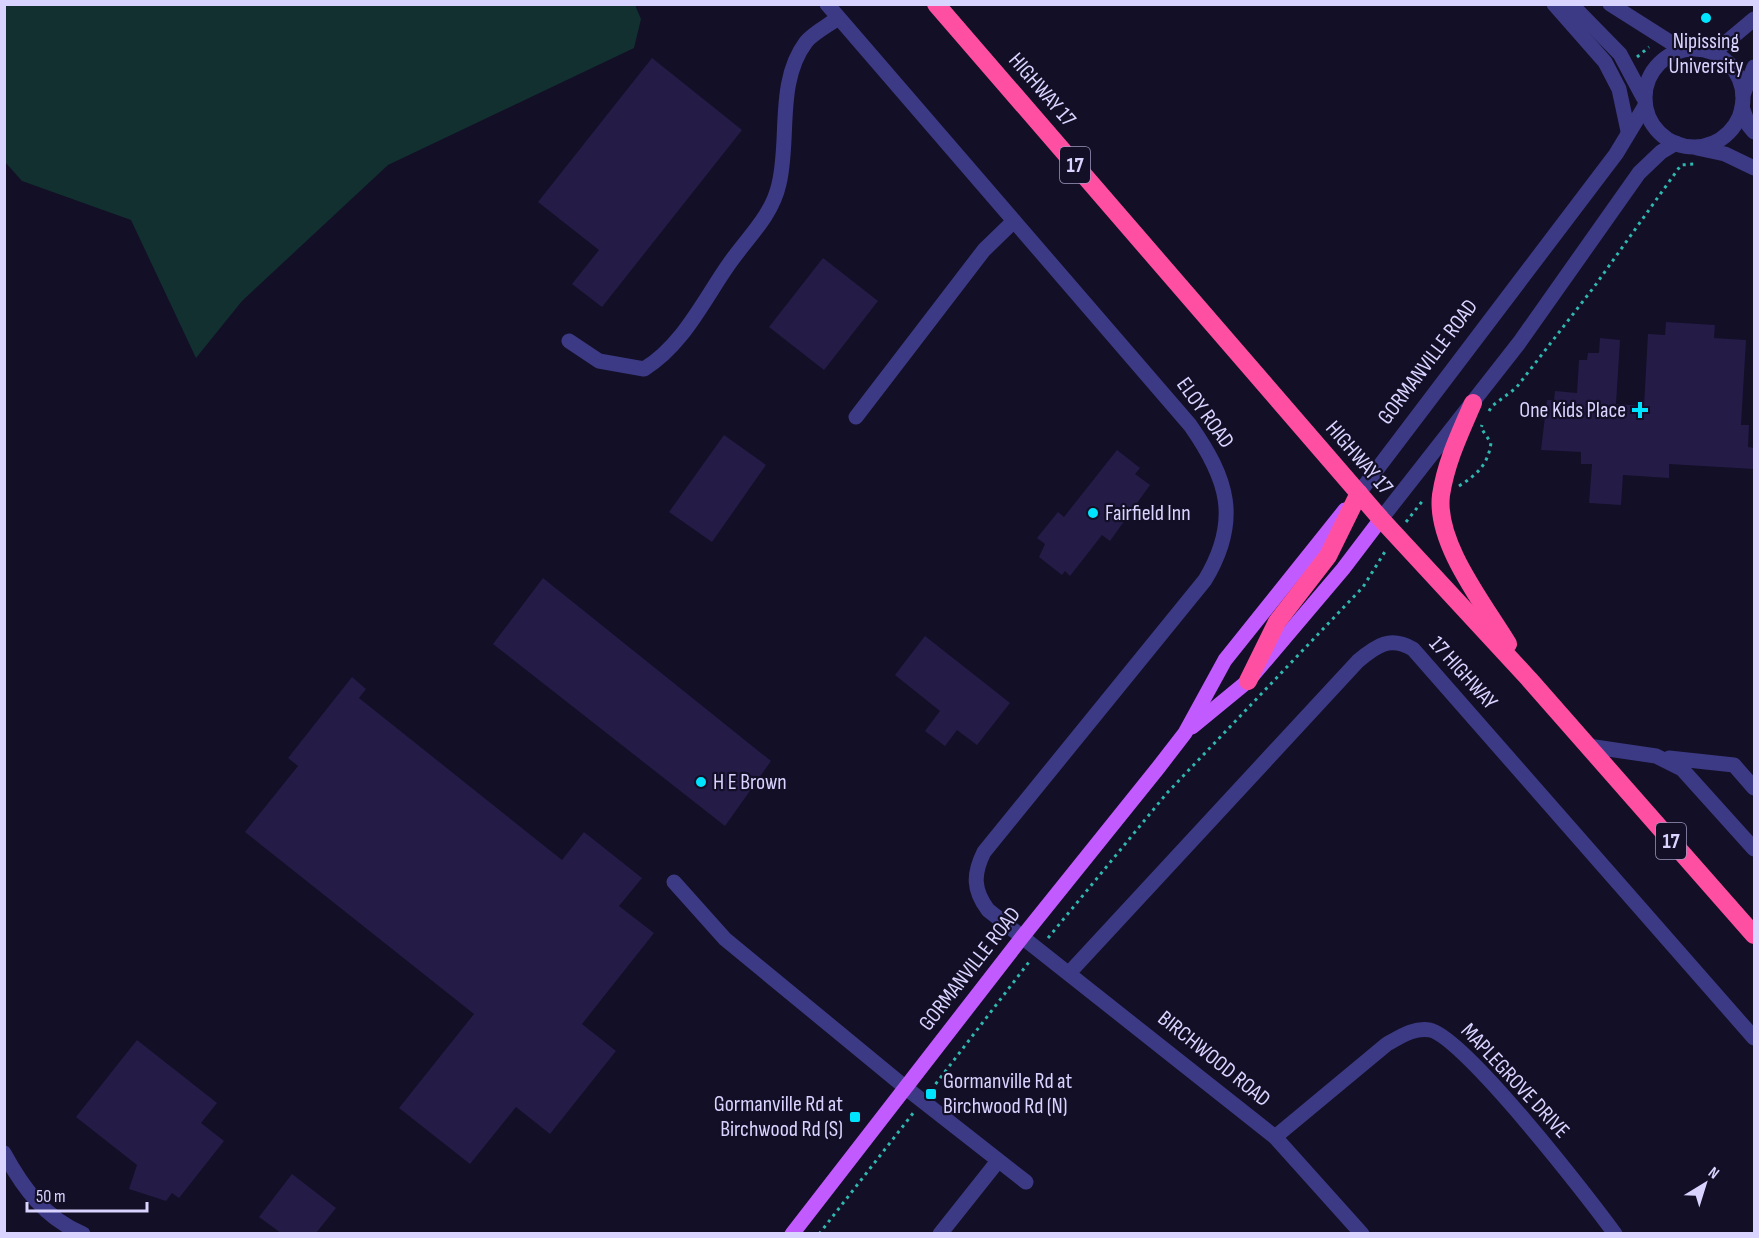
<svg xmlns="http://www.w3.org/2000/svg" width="1759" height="1238" font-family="'Sofia Sans Condensed',sans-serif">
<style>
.green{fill:#12302f}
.building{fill:#241b47}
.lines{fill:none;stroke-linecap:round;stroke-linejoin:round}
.path{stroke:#2fb8b0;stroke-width:3;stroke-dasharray:3 4.5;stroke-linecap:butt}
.minor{stroke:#3d3a85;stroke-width:15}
.major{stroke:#c25bff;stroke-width:15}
.highway{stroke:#ff4fa3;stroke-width:18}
.poi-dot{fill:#00e5ff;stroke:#130f26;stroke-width:2}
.labels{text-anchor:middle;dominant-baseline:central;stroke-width:4.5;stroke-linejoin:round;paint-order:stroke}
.shield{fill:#130f26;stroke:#9e99be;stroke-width:1.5}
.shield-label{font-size:21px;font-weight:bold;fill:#d9d4ff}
.poi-label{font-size:22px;fill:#d9d4ff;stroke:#130f26;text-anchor:start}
.street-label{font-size:22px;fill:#d9d4ff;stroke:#130f26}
</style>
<rect width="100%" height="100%" fill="#130f26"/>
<polygon class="green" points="635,5 641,19 634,48 388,165 242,301 196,358 131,220 22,181 5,162 5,5"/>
<g class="building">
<polygon points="652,58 742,130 602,307 572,284 599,250 538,202"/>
<polygon points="823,258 878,301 824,370 769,327"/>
<polygon points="1666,322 1715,325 1714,338 1746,340 1741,425 1749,425 1748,447 1755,448 1754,469 1669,464 1669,478 1623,475 1621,505 1589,503 1592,464 1581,464 1581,452 1541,450 1547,400 1554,400 1555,391 1577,393 1579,360 1587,360 1588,353 1599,353 1600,338 1620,340 1616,404 1644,406 1648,334 1665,335"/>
<polygon points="724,435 766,465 712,542 669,512"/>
<polygon points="1117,450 1140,468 1135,474 1150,485 1110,541 1102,535 1070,576 1065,571 1062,575 1039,557 1045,544 1037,538 1058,512 1064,517"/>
<polygon points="543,578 771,761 725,826 493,644"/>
<polygon points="925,636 1010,703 977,745 957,730 945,746 925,731 940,711 895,675"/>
<polygon points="352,677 366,689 359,698 562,860 584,832 642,878 619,906 654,933 582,1024 616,1051 550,1134 516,1107 470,1164 399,1108 474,1014 245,832 298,766 288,758"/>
<polygon points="137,1040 217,1103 201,1123 224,1141 179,1198 172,1193 166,1201 129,1189 137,1165 76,1117"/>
<polygon points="292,1174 336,1208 316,1233 281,1233 259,1217"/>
</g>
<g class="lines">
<g class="path">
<polyline points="1637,57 1649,47"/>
<polyline points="1489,411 1492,406 1516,388 1594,287 1681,165 1694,164"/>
<path d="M1459,486c19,-12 29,-22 32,-43l-10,-15 1,-3"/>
<polyline points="1406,522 1424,499"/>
<polyline points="1048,938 1167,793 1363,587 1386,550"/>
<polyline points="931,1090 1029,962"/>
<polyline points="819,1234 914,1112"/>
</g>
<g class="minor">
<path d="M827,4l363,421c38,54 51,95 15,155l-221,272c-11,22 -11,38 4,58l287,227 87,97"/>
<polyline points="1554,4 1605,62 1619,89 1628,131"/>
<polyline points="1571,4 1620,54 1643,97"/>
<polyline points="1610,4 1670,42 1691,48"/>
<circle cx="1694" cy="98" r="49"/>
<polyline points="1705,49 1723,45 1754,19"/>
<polyline points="1743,95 1754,67"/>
<polyline points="1742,107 1749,126 1754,132"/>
<polyline points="1697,148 1725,154 1754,168"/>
<path d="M569,341l30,20 45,8c39,-24 59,-68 85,-105 18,-26 43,-48 50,-80 11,-46 -3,-102 27,-142 7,-9 23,-17 32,-24"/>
<polyline points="856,417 984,250 1014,221"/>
<polyline points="1359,493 1616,154 1645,106"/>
<polyline points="1381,519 1519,343 1639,173 1661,152 1676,143"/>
<polyline points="1588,746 1656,756 1682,769 1754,849"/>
<polyline points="1669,758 1734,765 1754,788"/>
<polyline points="674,882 725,939 906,1088 1026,1182"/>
<path d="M1070,972l288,-311c19,-16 32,-25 55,-12l341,389"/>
<path d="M1275,1137l112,-93c13,-7 27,-17 43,-14 34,7 159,168 185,204"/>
<path d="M4,1153c19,35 41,65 79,81"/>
<polyline points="940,1234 998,1161"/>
</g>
<g class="major">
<polyline points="1192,727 1248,681 1343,569 1381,519"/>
<polyline points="792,1234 1023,936 1158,768 1185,733 1225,660 1345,510"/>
</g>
<g class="highway">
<polyline points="936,4 1381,519 1529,679 1754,935"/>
<path d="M1473,403c-13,30 -27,59 -32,92 -6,48 43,109 67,149"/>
<polyline points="1248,681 1277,622 1328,556 1359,493"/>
</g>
</g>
<g class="poi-dot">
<circle cx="1706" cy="18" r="6"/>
<path d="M1637 401h6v6h6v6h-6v6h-6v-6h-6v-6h6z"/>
<circle cx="1093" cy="513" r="6"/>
<circle cx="701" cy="782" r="6"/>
<rect x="925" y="1088" width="12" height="12" rx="3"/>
<rect x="849" y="1111" width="12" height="12" rx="3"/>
</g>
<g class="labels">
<g class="shield">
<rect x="1060" y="147" width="30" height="36" rx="4.5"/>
<rect x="1656" y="823" width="30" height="36" rx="4.5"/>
</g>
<g class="shield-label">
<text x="1075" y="165">17</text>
<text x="1671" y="841">17</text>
</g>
<g class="poi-label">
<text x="1706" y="41" text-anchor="middle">Nipissing<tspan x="1706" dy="25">University</tspan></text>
<text x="1626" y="410" text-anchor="end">One Kids Place</text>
<text x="1105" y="513">Fairfield Inn</text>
<text x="713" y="782">H E Brown</text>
<text x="943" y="1081">Gormanville Rd at<tspan x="943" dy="25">Birchwood Rd (N)</tspan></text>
<text x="843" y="1104" text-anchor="end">Gormanville Rd at<tspan x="843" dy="25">Birchwood Rd (S)</tspan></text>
</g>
<g class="street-label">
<text transform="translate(1042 90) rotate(49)">HIGHWAY 17</text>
<text transform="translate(1428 362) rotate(-53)">GORMANVILLE ROAD</text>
<text transform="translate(1205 413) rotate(54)">ELOY ROAD</text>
<text transform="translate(1359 458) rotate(49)">HIGHWAY 17</text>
<text transform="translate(1463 673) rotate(48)">17 HIGHWAY</text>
<text transform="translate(970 969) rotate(-52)">GORMANVILLE ROAD</text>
<text transform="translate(1214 1059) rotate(39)">BIRCHWOOD ROAD</text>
<text transform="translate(1515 1081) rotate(47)">MAPLEGROVE DRIVE</text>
</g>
</g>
<rect width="1759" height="1238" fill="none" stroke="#d9d4ff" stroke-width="12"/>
<g transform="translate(1705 1184) rotate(38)" stroke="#130f26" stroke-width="4.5" paint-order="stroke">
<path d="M0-4.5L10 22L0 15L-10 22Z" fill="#d9d4ff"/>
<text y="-9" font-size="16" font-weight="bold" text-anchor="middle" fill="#d9d4ff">N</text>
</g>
<path d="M27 1202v9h120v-9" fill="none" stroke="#d9d4ff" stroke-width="3"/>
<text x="36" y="1202" font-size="18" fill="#d9d4ff" stroke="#130f26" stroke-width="4.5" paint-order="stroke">50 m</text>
</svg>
